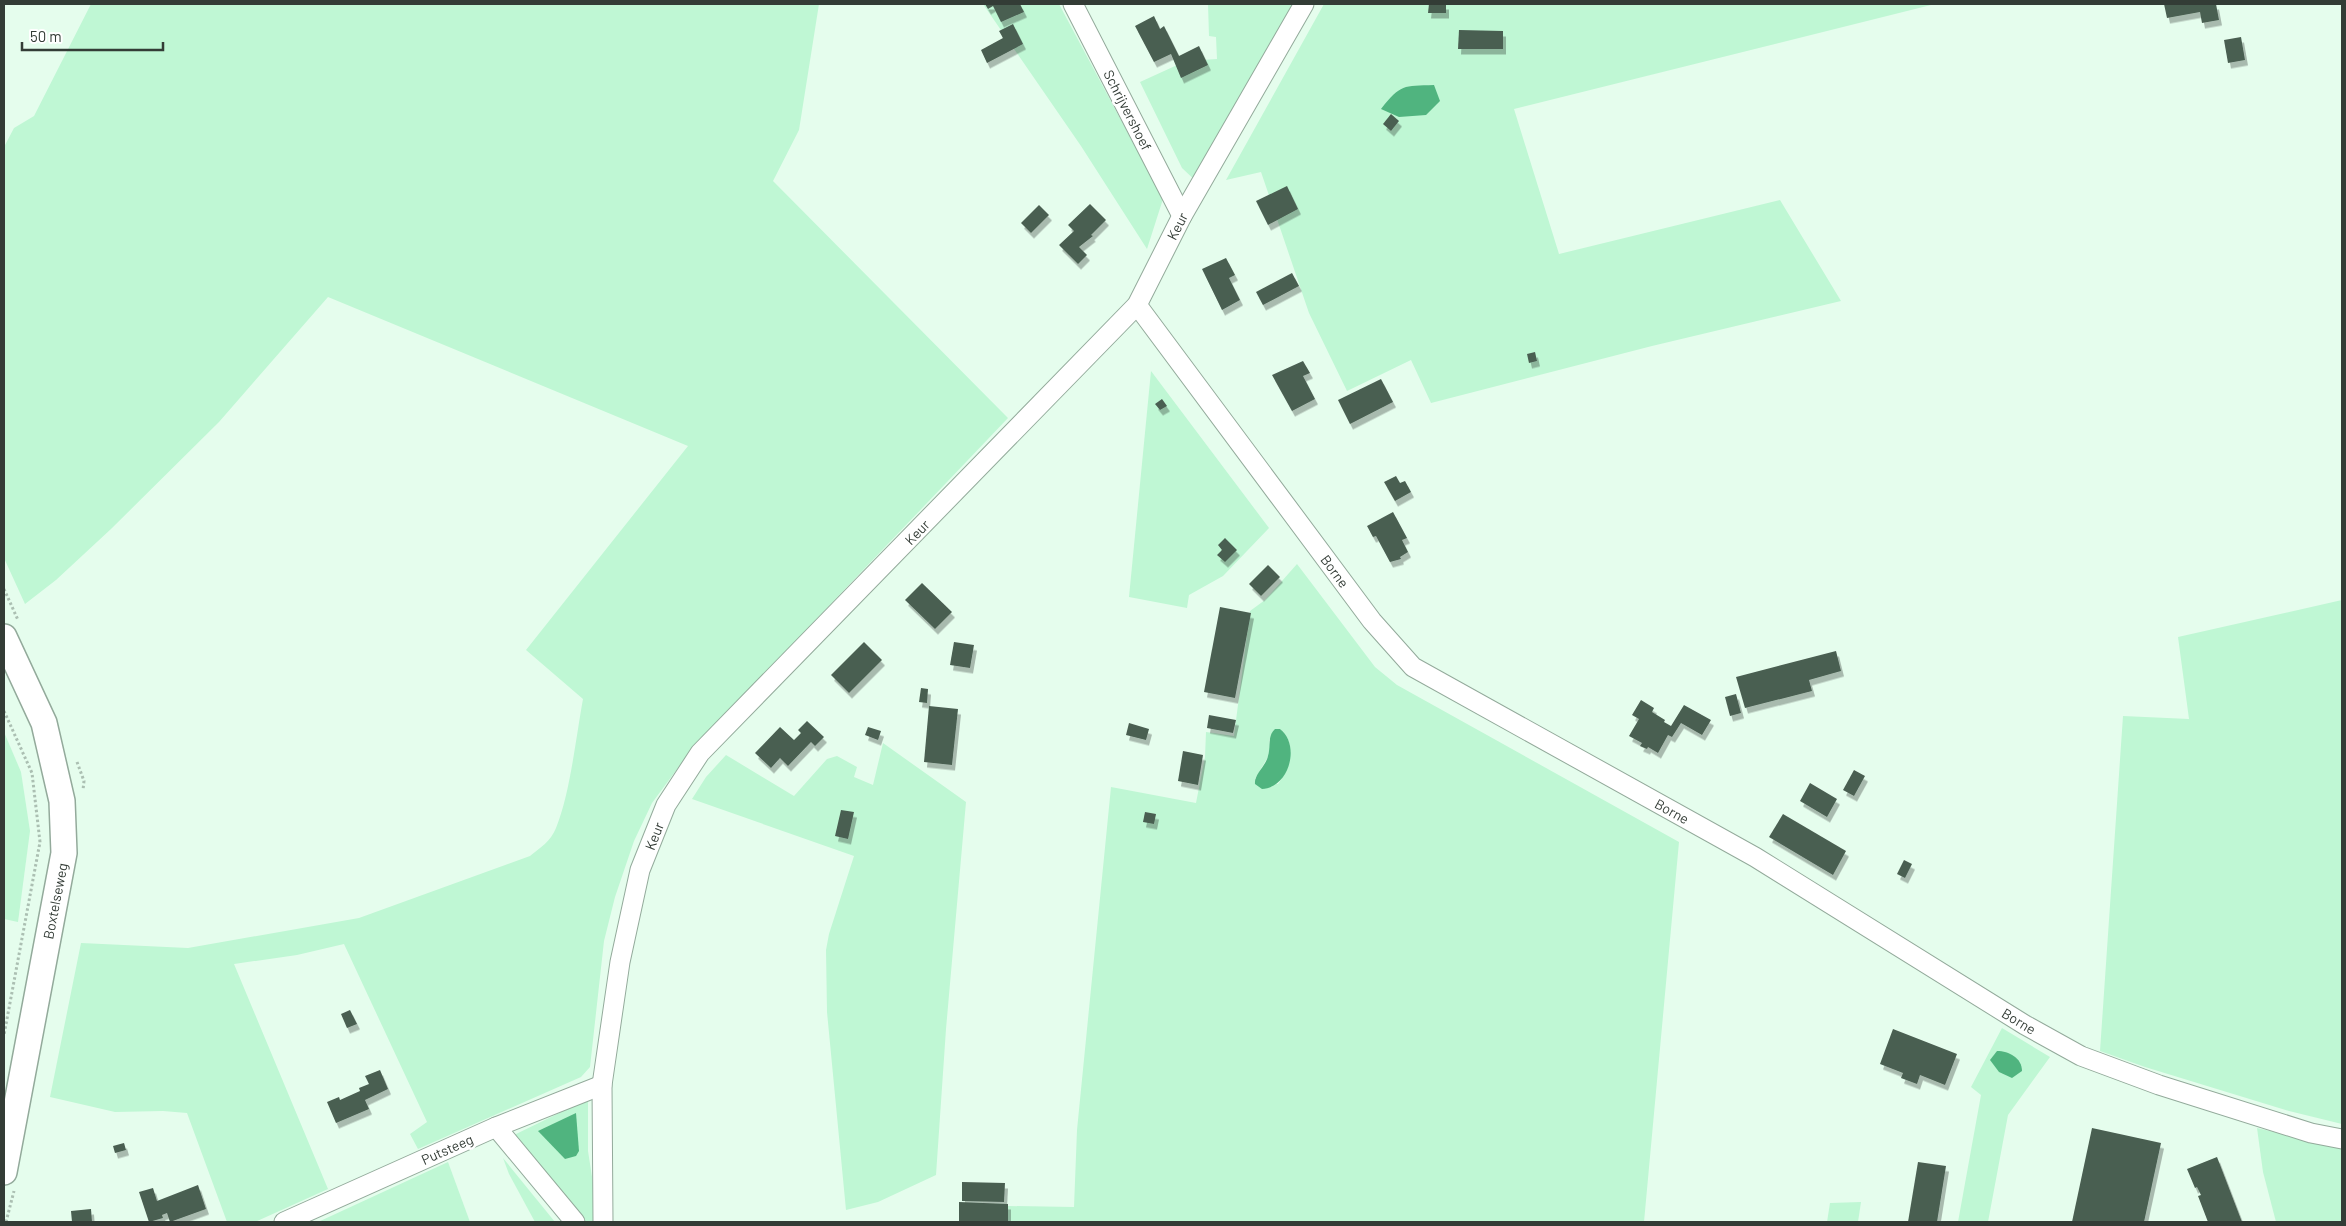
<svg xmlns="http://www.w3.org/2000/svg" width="2346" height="1226" font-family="Barlow,sans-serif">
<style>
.green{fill:#bff7d4;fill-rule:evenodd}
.water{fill:#50b47f}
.building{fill:#4a5e51;filter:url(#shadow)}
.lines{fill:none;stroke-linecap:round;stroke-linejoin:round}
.minor-casing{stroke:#93aa9b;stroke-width:21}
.major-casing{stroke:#93aa9b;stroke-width:28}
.path{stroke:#abbfb2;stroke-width:3;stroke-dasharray:2.5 2.5;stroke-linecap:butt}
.minor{stroke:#fff;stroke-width:19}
.major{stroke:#fff;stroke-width:25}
.labels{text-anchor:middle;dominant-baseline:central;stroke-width:5;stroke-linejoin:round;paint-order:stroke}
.street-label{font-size:14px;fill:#333c36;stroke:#fff}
</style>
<defs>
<filter id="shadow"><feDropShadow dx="3" dy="5.5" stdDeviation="0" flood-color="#0004"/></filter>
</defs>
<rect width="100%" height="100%" fill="#e5fded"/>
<g class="green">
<path d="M91,4h728l-20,126 -26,51 235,237 -264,277 -64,70 -28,38 -18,38 -19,56 -11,44 -14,126 -9,10 -163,72 -8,-15 17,-12 -83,-178 -47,11 -63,9 94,225 -73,33h-28l-40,-109 -24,-2 -48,1 -65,-15 31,-154 107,5 171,-30 171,-62c10,-8 21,-15 26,-28 14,-34 20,-91 27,-129l-57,-49 162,-204 -360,-149 -109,125 -108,107 -55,51 -31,24 -21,-46v-411l10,-19 20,-12z"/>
<polygon points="983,4 1059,4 1163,199 1147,249 1081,146"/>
<polygon points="1208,4 1301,4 1199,184 1182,168 1140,82 1186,61 1217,59 1216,37 1209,36"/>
<polygon points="1324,4 1935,4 1514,109 1559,254 1780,200 1841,301 1652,346 1431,403 1411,360 1347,391 1309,313 1261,172 1226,180"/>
<polygon points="1151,371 1269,528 1223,576 1189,595 1187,608 1129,597"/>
<path d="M1297,564l78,103 22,18 282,157 -35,380h-636v-16l66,1 3,-77 34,-343 85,16 9,-46 1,-25 28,4 16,-125 15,-11zM1280,729c17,13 10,40 -2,55l-23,-5 14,-24v-15z"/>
<polygon points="2342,600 2342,1124 2289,1111 2145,1067 2100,1051 2123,716 2189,719 2178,637"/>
<polygon points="4,732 21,772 30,831 18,922 4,919"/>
<polygon points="883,743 966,802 946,1029 936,1175 878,1202 846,1210 827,1012 826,950 829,934 854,856 692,799 706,777 726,755 794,796 827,759 837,756 857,767 854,777 873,785"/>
<polygon points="2002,1028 2050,1057 2008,1115 1988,1222 1958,1222 1981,1095 1971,1087"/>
<polygon points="588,1099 588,1151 599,1222 585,1222 514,1135"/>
<polygon points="2257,1128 2342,1148 2342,1222 2276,1222 2263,1172"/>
<polygon points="503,1158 555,1222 535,1222 509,1174"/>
<polygon points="448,1162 470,1222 318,1222"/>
<polygon points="1861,1202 1858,1222 1827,1222 1830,1203"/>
</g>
<g class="water">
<path d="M1434,85l6,16 -14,14 -27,2 -18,-8c20,-25 22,-23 53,-24z"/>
<path d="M1275,729h5c21,16 9,59 -18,60l-7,-5c-1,-10 11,-18 13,-28 3,-9 -1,-20 7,-27z"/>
<path d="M1997,1051c12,0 25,7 25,20l-10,7 -13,-6 -9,-12z"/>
<polygon points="576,1113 579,1151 576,1156 565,1159 538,1131"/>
</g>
<g class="building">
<polygon points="985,4 1020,4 1024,12 1001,22 993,6 988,9"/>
<polygon points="1429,4 1446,4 1446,13 1428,13"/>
<polygon points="2164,4 2216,4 2219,20 2202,23 2200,12 2167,18"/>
<polygon points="1154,16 1160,29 1164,26 1179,56 1199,46 1208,65 1181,78 1171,54 1154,62 1135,26"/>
<polygon points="1013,24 1023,44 987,63 981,50 1003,38 999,31"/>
<polygon points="1459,30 1503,31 1503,49 1458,49"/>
<polygon points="2241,37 2245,60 2228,63 2224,40"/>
<polygon points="1391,114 1399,121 1391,131 1383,124"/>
<polygon points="1287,186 1298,209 1268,225 1256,201"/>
<polygon points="1090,204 1106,220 1091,235 1093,236 1079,247 1087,255 1078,264 1059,245 1074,231 1068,225"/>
<polygon points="1039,205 1049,215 1031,233 1021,223"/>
<polygon points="1226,258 1235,275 1229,278 1240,300 1222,310 1202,269"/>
<polygon points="1292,273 1299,286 1263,305 1256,292"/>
<polygon points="1535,352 1537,361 1529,363 1527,354"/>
<polygon points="1303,361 1310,373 1303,376 1315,399 1292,411 1272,375"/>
<polygon points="1381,379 1393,402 1350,424 1338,400"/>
<polygon points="1162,399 1167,406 1160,410 1155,404"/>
<polygon points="1396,476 1400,483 1405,481 1411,492 1395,501 1384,482"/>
<polygon points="1393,512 1407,538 1402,540 1408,552 1400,557 1401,559 1390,562 1376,536 1373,537 1367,526"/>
<polygon points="1225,538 1237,550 1225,562 1217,555 1222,550 1218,545"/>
<polygon points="1268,565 1280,577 1261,596 1249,584"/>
<polygon points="922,583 952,612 935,629 905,600"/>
<polygon points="1220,607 1251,613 1235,698 1204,692"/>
<polygon points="864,642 882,660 849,693 831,675"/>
<polygon points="954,642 974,645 970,668 950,665"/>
<polygon points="1836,651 1841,671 1809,680 1812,691 1745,708 1736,677"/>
<polygon points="921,688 928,689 927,703 919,702"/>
<polygon points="1736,694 1741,713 1730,716 1725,697"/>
<polygon points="1641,700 1654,708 1652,712 1665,720 1664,722 1671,726 1684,705 1711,720 1702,735 1681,723 1672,737 1668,735 1658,753 1648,747 1647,749 1640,746 1642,743 1629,736 1639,719 1632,715"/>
<polygon points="929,706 958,709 952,765 924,762"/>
<polygon points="1209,715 1236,720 1233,733 1207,728"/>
<polygon points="807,721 824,737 815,746 811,742 788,766 780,758 771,768 755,753 780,727 794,740 801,733 798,730"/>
<polygon points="1129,723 1149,729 1146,740 1126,735"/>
<polygon points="868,727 881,731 878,740 865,735"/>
<polygon points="1183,751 1203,755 1198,785 1178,781"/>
<polygon points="1854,770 1865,776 1854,796 1843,790"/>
<polygon points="1810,783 1837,799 1827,817 1800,801"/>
<polygon points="841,810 854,812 848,839 835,836"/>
<polygon points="1145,812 1156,814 1154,824 1143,822"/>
<polygon points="1783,814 1846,851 1833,875 1769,837"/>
<polygon points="1904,860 1912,864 1905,878 1897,874"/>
<polygon points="350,1010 357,1024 347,1028 341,1014"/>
<polygon points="1893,1029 1957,1054 1945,1085 1920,1075 1917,1084 1901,1078 1903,1073 1880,1064"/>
<polygon points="380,1070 388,1089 365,1100 369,1109 336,1123 327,1102 339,1097 340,1100 360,1091 359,1088 369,1084 365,1076"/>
<polygon points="2092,1128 2161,1143 2144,1222 2072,1222"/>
<polygon points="124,1143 126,1150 115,1153 113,1146"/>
<polygon points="2217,1157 2242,1222 2208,1222 2198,1196 2201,1195 2197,1187 2195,1188 2187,1169"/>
<polygon points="1918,1162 1946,1166 1937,1222 1908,1222"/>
<polygon points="962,1182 1005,1183 1004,1202 962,1201"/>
<polygon points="198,1185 206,1209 170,1222 167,1213 162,1215 163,1218 149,1222 139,1192 153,1188 157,1201"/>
<polygon points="959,1202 1008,1204 1008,1222 959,1222"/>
<polygon points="91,1209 92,1222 72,1222 71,1211"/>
</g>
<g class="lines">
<defs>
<g id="minor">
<polyline points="1073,4 1182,216"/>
<polyline points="1137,305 1372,621 1413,667 1755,857 2025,1025 2081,1056 2159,1085 2311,1133 2342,1139"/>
<polyline points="496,1127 575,1222"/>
<polyline points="284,1222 496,1127 602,1085"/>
<polyline points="603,1222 602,1085 620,962 640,870 666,805 700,753 1137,305 1182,216 1304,4"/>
</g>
<polyline id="major" points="4,637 44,723 62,801 64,853 4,1172"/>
</defs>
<use href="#minor" class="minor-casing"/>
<use href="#major" class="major-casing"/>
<g class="path">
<polyline points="4,589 18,620"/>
<polyline points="4,711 32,773 40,842 4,1035"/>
<polyline points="77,762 84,781 83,790"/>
<polyline points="6,1222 14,1191"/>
</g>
<use href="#minor" class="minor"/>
<use href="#major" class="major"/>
</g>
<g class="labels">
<g class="street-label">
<text transform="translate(1128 110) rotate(63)">Schrijvershoef</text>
<text transform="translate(1177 226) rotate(-63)">Keur</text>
<text transform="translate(917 532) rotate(-46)">Keur</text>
<text transform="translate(1335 571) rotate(53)">Borne</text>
<text transform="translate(1672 811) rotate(29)">Borne</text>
<text transform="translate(654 836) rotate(-69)">Keur</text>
<text transform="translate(55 901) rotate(-79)">Boxtelseweg</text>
<text transform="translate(2019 1021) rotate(31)">Borne</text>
<text transform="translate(447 1149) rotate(-24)">Putsteeg</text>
</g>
</g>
<rect width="2346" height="1226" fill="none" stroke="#333c36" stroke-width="10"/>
<path d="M22 42v8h141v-8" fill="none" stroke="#333c36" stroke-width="2.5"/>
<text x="30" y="42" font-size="15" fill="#333c36" stroke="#ffffff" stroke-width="4" paint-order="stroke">50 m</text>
</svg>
